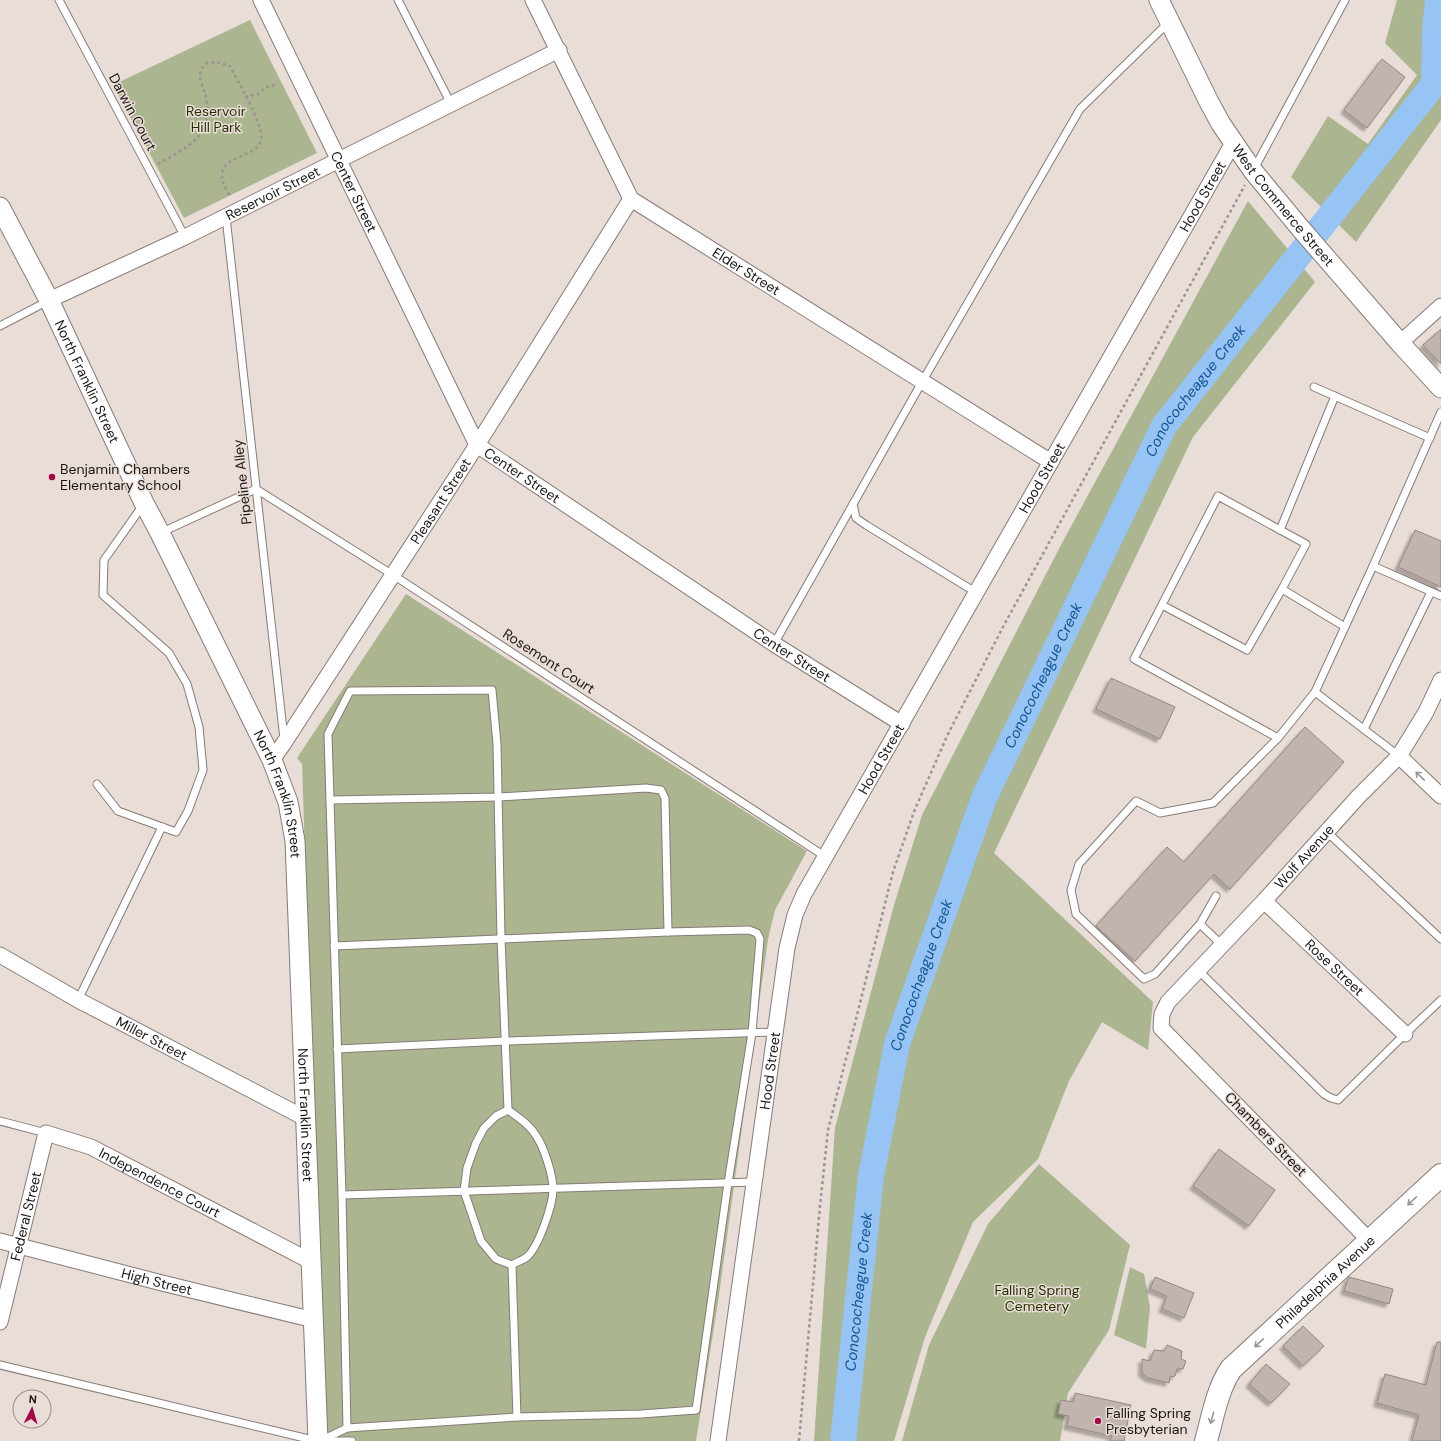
<svg xmlns="http://www.w3.org/2000/svg" width="1441" height="1441" font-family="'DM Sans',sans-serif">
<style>
.green{fill:#abb58f}
.lines{fill:none;stroke-linecap:round;stroke-linejoin:round}
.river{stroke:#96c4f5;stroke-width:26}
.building{fill:#c0b4af;stroke:#938783;filter:url(#shadow)}
.service-casing{stroke:#867b76;stroke-width:9}
.minor-casing{stroke:#867b76;stroke-width:17}
.tertiary-casing{stroke:#867b76;stroke-width:21}
.primary-casing{stroke:#867b76;stroke-width:24}
.path{stroke:#9d9390;stroke-width:2.5;stroke-dasharray:3 3;stroke-linecap:butt}
.service{stroke:#fff;stroke-width:7}
.minor{stroke:#fff;stroke-width:15}
.tertiary{stroke:#fff;stroke-width:19}
.primary{stroke:#fff;stroke-width:22}
.oneway{stroke:#989696}
.poi-dot{fill:#a30844;stroke:#e9ddd8;stroke-width:1.5}
.labels{text-anchor:middle;dominant-baseline:central;stroke-width:3;stroke-linejoin:round;paint-order:stroke}
.park-label{font-size:14px;fill:#273000;stroke:#e9ddd8}
.street-label{font-size:14px;fill:#1b1615;stroke:#e9ddd8}
.poi-label{font-size:14px;fill:#1b1615;stroke:#e9ddd8;text-anchor:start}
.water-label{font-size:15px;font-style:italic;fill:#135490;stroke:#e9ddd8}
</style>
<defs>
<filter id="shadow"><feDropShadow dx="-3.5" dy="3.5" stdDeviation="1" flood-color="#0004"/></filter>
</defs>
<rect width="100%" height="100%" fill="#e9ddd8"/>
<g class="green">
<polygon points="1397,0 1441,0 1441,120 1356,242 1291,177 1328,116 1368,144 1417,75 1385,43"/>
<polygon points="250,20 317,153 184,218 113,85"/>
<polygon points="1248,201 1315,282 1193,437 994,853 1153,1002 1148,1050 1102,1022 1069,1081 1038,1159 973,1222 925,1337 894,1441 814,1441 835,1128 894,905 922,815 1062,543"/>
<polygon points="406,594 807,851 775,910 768,939 718,1302 696,1441 324,1441 302,764 297,758"/>
<polygon points="1039,1164 1130,1245 1109,1330 1068,1393 1060,1441 902,1441 929,1345 988,1224"/>
<polygon points="1130,1267 1144,1274 1150,1307 1146,1349 1114,1335"/>
</g>
<g class="lines">
<path class="river" id="s1" d="M843,1441l28,-265 26,-132 87,-246 180,-372 270,-342 1,-54 3,-30"/>
</g>
<g class="building">
<polygon points="1382,59 1405,77 1367,128 1344,110"/>
<polygon points="1441,329 1441,364 1423,345"/>
<polygon points="1415,530 1441,541 1441,587 1398,567"/>
<polygon points="1111,678 1175,707 1160,739 1096,709"/>
<polygon points="1305,727 1344,762 1230,889 1214,874 1135,961 1096,926 1167,847 1184,862"/>
<polygon points="1219,1149 1275,1190 1249,1226 1193,1186"/>
<polygon points="1155,1277 1194,1293 1184,1318 1162,1309 1167,1296 1150,1289"/>
<polygon points="1349,1277 1393,1289 1389,1304 1344,1291 1348,1278"/>
<polygon points="1303,1326 1324,1346 1303,1366 1283,1346"/>
<polygon points="1437,1342 1441,1342 1441,1441 1412,1441 1419,1415 1377,1403 1385,1374 1426,1385"/>
<polygon points="1167,1345 1182,1351 1181,1359 1186,1361 1183,1369 1177,1369 1175,1376 1170,1377 1169,1383 1148,1378 1142,1373 1142,1359 1150,1361 1154,1350 1164,1351"/>
<polygon points="1266,1364 1290,1384 1271,1403 1249,1384"/>
<polygon points="1075,1393 1131,1405 1124,1441 1110,1441 1112,1436 1067,1426 1069,1416 1058,1414 1061,1400 1073,1402"/>
</g>
<g class="lines">
<defs>
<g id="service">
<polyline points="59,0 185,237"/>
<polyline points="398,0 451,104"/>
<polyline points="1254,169 1345,0"/>
<polyline points="226,217 284,739"/>
<polyline points="0,326 48,301"/>
<polyline points="1314,387 1430,438"/>
<polyline points="1441,412 1373,566 1441,596"/>
<polyline points="853,504 856,518 866,525 977,593"/>
<polyline points="1280,530 1335,396"/>
<polyline points="160,533 256,489 393,575 826,857"/>
<polyline points="1373,566 1315,692 1399,756"/>
<polyline points="1282,589 1345,627"/>
<polyline points="1162,605 1247,650 1282,589 1306,544 1218,496 1134,659 1278,738 1315,692"/>
<polyline points="774,644 922,382 1080,109 1168,23"/>
<polyline points="1364,729 1431,592"/>
<polyline points="97,784 118,811 176,832 188,811 203,770 199,727 187,684 169,653 103,595 104,560 143,505"/>
<polyline points="330,800 499,797 646,788 661,790 665,798 668,932"/>
<polyline points="1327,832 1441,939"/>
<polyline points="1216,896 1200,924 1222,945"/>
<polyline points="1200,924 1155,974 1144,979 1076,914 1071,890 1079,864 1136,801 1160,813 1213,803 1278,738"/>
<polyline points="1198,970 1324,1094 1331,1098 1338,1100 1405,1034 1441,1000"/>
<polyline points="78,1000 162,827"/>
<polyline points="337,1049 505,1041 775,1032"/>
<path d="M508,1110c11,8 22,15 29,27 7,11 16,38 16,52 0,16 -14,56 -25,67 -4,4 -12,6 -16,9l-16,-6 -15,-18 -17,-50 3,-23 9,-25 8,-15 12,-12z"/>
<polyline points="0,1121 46,1133"/>
<polyline points="342,1195 754,1182"/>
<polyline points="512,1265 517,1417"/>
<polyline points="0,1365 317,1441"/>
<polyline points="347,1428 342,1195 328,734 350,691 492,690 497,744 501,938 508,1110"/>
<polyline points="320,1441 347,1428 517,1417 641,1414 696,1410 728,1183 752,1033 760,939 757,933 749,930 668,932 334,946"/>
<polyline points="328,1441 352,1441"/>
</g>
<g id="minor">
<path id="s2" d="M261,0l216,445 297,199 128,80"/>
<path id="s3" d="M533,0l98,199 420,263"/>
<path id="s4" d="M49,300l136,-63 374,-187"/>
<polyline points="1400,343 1441,306"/>
<polyline points="1399,756 1441,796"/>
<path id="s5" d="M272,760l12,-17 193,-298 154,-246"/>
<path id="s6" d="M1264,901l141,133"/>
<path id="s7" d="M0,955l78,45 227,118"/>
<path id="s8" d="M0,1241l162,42 152,37"/>
<path id="s9" d="M1370,1241l-209,-213 1,-14 6,-12 96,-101 94,-104 41,-41 27,-44 15,-32"/>
<path id="s10" d="M0,1322l46,-189 45,14 221,115"/>
<path id="s11" d="M718,1441l69,-493 8,-33 9,-21 429,-751"/>
</g>
<g id="tertiary">
<path id="s12" d="M1159,0l50,102 12,22 32,47 48,58 99,114 41,45"/>
<path id="s13" d="M0,207l49,93 95,203 16,30 112,227 16,42 7,39 23,600"/>
</g>
<g id="primary">
<path id="s14" d="M1206,1441c7,-25 11,-51 25,-72l210,-194"/>
</g>
</defs>
<use href="#service" class="service-casing"/>
<use href="#minor" class="minor-casing"/>
<use href="#tertiary" class="tertiary-casing"/>
<use href="#primary" class="primary-casing"/>
<g class="path">
<polyline points="245,97 258,94 266,87 275,85"/>
<path d="M158,164c13,-8 31,-16 41,-28 9,-11 10,-29 6,-42 -2,-7 -7,-17 -4,-24 1,-3 4,-5 6,-7l9,-1 14,4c8,16 33,57 31,73 -3,20 -41,15 -39,38 0,6 5,14 8,19"/>
<polyline points="799,1441 820,1206 828,1130 893,872 915,809 948,734 1004,625 1245,185"/>
</g>
<use href="#service" class="service"/>
<use href="#minor" class="minor"/>
<use href="#tertiary" class="tertiary"/>
<use href="#primary" class="primary"/>
</g>
<defs><path id="oneway-shaft" d="M-6 0H5M1.5-3L5.5 0L1.5 3" fill="none" stroke-width="1.6" stroke-linecap="round" stroke-linejoin="round"/></defs>
<g class="oneway">
<use href="#oneway-shaft" transform="translate(1420 776) rotate(-136)"/>
<use href="#oneway-shaft" transform="translate(1412 1201) rotate(137)"/>
<use href="#oneway-shaft" transform="translate(1259 1343) rotate(137)"/>
<use href="#oneway-shaft" transform="translate(1212 1418) rotate(105)"/>
</g>
<g class="poi-dot">
<circle cx="52" cy="477" r="4"/>
<circle cx="1098" cy="1421" r="4"/>
</g>
<g class="labels">
<g class="park-label">
<text x="216" y="111">Reservoir<tspan x="216" dy="16">Hill Park</tspan></text>
<text x="1037" y="1290">Falling Spring<tspan x="1037" dy="16">Cemetery</tspan></text>
</g>
<g class="street-label">
<text transform="translate(133 112) rotate(62)">Darwin Court</text>
<text stroke="none"><textPath href="#s2" startOffset="213">Center Street</textPath></text>
<text stroke="none"><textPath href="#s4" startOffset="248">Reservoir Street</textPath></text>
<text stroke="none"><textPath href="#s11" startOffset="1358">Hood Street</textPath></text>
<text stroke="none"><textPath href="#s12" startOffset="241">West Commerce Street</textPath></text>
<text stroke="none"><textPath href="#s3" startOffset="358">Elder Street</textPath></text>
<text stroke="none"><textPath href="#s13" startOffset="195">North Franklin Street</textPath></text>
<text stroke="none"><textPath href="#s2" startOffset="549">Center Street</textPath></text>
<text stroke="none"><textPath href="#s11" startOffset="1034">Hood Street</textPath></text>
<text transform="translate(242 482) rotate(-96)">Pipeline Alley</text>
<text stroke="none"><textPath href="#s5" startOffset="309">Pleasant Street</textPath></text>
<text stroke="none"><textPath href="#s2" startOffset="873">Center Street</textPath></text>
<text transform="translate(549 661) rotate(33)">Rosemont Court</text>
<text stroke="none"><textPath href="#s11" startOffset="710">Hood Street</textPath></text>
<text stroke="none"><textPath href="#s13" startOffset="651">North Franklin Street</textPath></text>
<text stroke="none"><textPath href="#s9" startOffset="525">Wolf Avenue</textPath></text>
<text stroke="none"><textPath href="#s6" startOffset="97">Rose Street</textPath></text>
<text stroke="none"><textPath href="#s7" startOffset="173">Miller Street</textPath></text>
<text stroke="none"><textPath href="#s11" startOffset="374">Hood Street</textPath></text>
<text stroke="none"><textPath href="#s13" startOffset="975">North Franklin Street</textPath></text>
<text transform="translate(1266 1134) rotate(46)">Chambers Street</text>
<text stroke="none"><textPath href="#s10" startOffset="319">Independence Court</textPath></text>
<text stroke="none"><textPath href="#s10" startOffset="109">Federal Street</textPath></text>
<text stroke="none"><textPath href="#s8" startOffset="162">High Street</textPath></text>
<text stroke="none"><textPath href="#s14" startOffset="205">Philadelphia Avenue</textPath></text>
</g>
<g class="poi-label">
<text x="60" y="469">Benjamin Chambers<tspan x="60" dy="16">Elementary School</tspan></text>
<text x="1106" y="1413">Falling Spring<tspan x="1106" dy="16">Presbyterian</tspan></text>
</g>
<g class="water-label">
<text stroke="none"><textPath href="#s1" startOffset="1122">Conococheague Creek</textPath></text>
<text stroke="none"><textPath href="#s1" startOffset="798">Conococheague Creek</textPath></text>
<text stroke="none"><textPath href="#s1" startOffset="474">Conococheague Creek</textPath></text>
<text stroke="none"><textPath href="#s1" startOffset="150">Conococheague Creek</textPath></text>
</g>
</g>
<g transform="translate(32 1409) rotate(5)"><circle r="19" fill="#e9ddd8" stroke="#978d8a"/>
<path d="M0-3L7 15L0 10L-7 15Z" fill="#a30844"/>
<text y="-6" font-size="11" font-weight="bold" text-anchor="middle" fill="#1b1615">N</text>
</g>
</svg>
